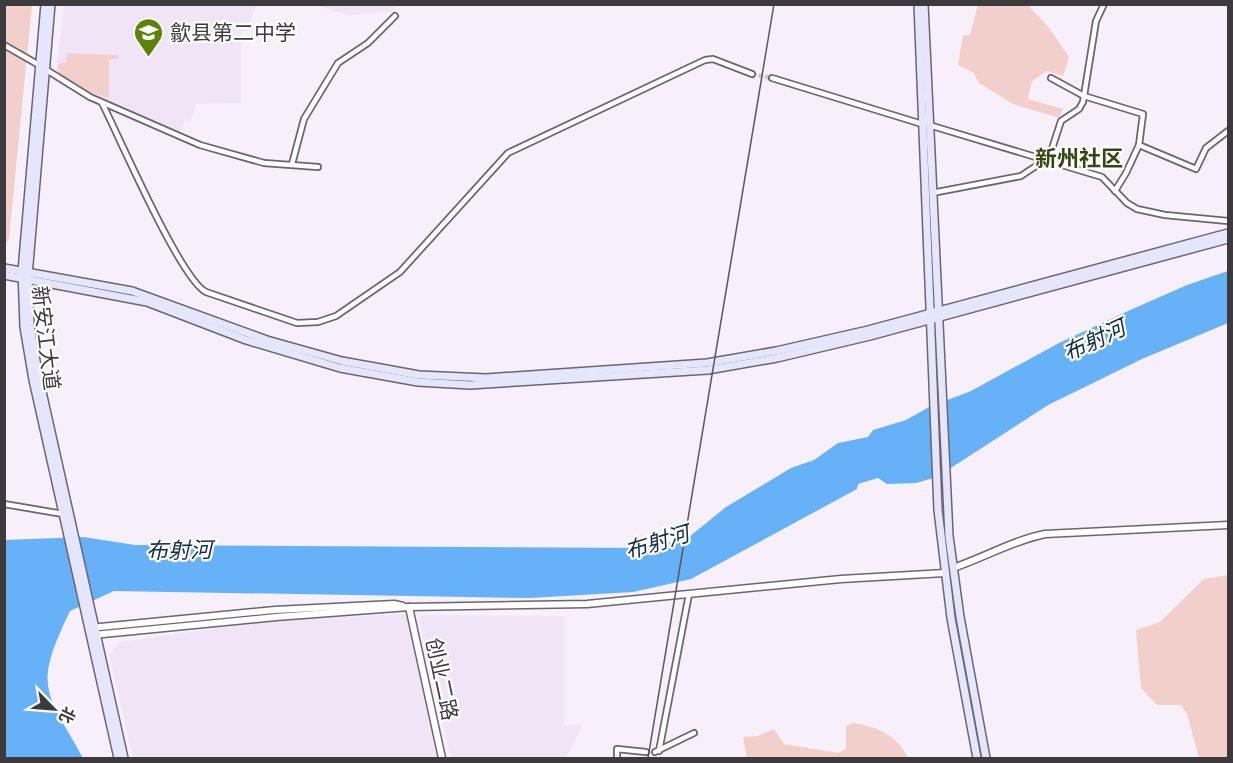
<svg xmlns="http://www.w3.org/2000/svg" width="1233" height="763" font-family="Merriweather,'Noto Sans SC',serif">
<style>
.built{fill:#f1e4f6}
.green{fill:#f3cfcb}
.water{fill:#66b1f7}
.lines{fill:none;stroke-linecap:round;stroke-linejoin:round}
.minor-tunnel{stroke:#d2cbd4;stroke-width:4.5;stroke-dasharray:4.5 2;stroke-linecap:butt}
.minor-casing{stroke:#6c656e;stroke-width:8}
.tertiary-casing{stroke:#6c656e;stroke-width:9}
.secondary-casing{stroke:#6c656e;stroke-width:10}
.minor{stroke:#fff;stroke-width:4.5}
.tertiary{stroke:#fff;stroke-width:6}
.secondary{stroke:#e5e6fc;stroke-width:7}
.rail{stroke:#59555a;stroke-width:1.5}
.labels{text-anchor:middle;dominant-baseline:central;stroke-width:4.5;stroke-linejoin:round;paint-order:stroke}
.poi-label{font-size:21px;fill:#3d3a3e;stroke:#fff;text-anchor:start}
.street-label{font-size:21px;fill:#3d3a3e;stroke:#fff}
.neighbourhood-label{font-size:22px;font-weight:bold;fill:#344713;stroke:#fff}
.water-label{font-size:22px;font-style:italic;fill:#0e2d48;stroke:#fff}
</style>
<rect width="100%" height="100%" fill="#f7effa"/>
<g class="built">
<polygon points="64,5 256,5 248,30 241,32 241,103 196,104 190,122 185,120 180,132 113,106 56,70"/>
<polygon points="315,5 398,5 392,12 348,15"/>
<polygon points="408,614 438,758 133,758 109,655 119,642 274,620"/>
<polygon points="425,615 564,616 564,725 581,725 581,728 566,758 451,758 419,617"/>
</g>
<g class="green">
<polygon points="5,5 32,5 9,239 5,245"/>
<polygon points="978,5 1028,5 1049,28 1069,57 1063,76 1047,71 1032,81 1028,99 1063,109 1059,118 1013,104 979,83 974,73 958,65 963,35 970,35"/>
<polygon points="67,53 118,55 118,59 109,59 109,98 90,92 59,73 58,64 66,62"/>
<polygon points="1228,575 1228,758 1199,758 1187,714 1181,705 1157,705 1141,688 1136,630 1160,622 1204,579"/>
<path d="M853,723c25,4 44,12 55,35h-161l-4,-21 15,-1 16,-7 10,15 54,9 8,-4v-23z"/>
</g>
<path class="water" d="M1228,271v52l-86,36 -94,46 -111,72 -21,6 -29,1 -9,-6 -20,6 -1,5 -166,90 -58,13 -103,6 -416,-7 -44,20c-37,77 -25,79 13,147h-78l-1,-218 79,-3 52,8 516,3 38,-11 37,-30 65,-39 23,-8 24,-17 30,-6 5,-7 33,-10 23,-13 42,-16 88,-48 69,-32 59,-26z"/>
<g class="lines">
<polyline class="minor-tunnel" points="752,74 772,78"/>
<defs>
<g id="minor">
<polyline points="4,45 39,65"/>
<polyline points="45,69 90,97 200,145 264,163 318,167"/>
<polyline points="772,78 922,124"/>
<polyline points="1051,78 1084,96 1143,114 1139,145"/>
<path d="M102,103c17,33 78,176 104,189l91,31 21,-1 18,-6 64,-44 108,-119 197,-93 8,-1 39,15"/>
<polyline points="929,125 1102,177 1127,203 1137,209 1165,215 1228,221"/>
<polyline points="1048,161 1061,121 1079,109 1083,102 1096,21 1104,4"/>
<polyline points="292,164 304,119 338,63 368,43 395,16"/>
<polyline points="1115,191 1126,173 1139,145 1196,169 1206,148 1228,131"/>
<polyline points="932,193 1021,176 1045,160"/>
<polyline points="4,504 63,514"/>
<polyline points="659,751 689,594"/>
<polyline points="655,752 694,733"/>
<polyline points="617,758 617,749 646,752"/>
</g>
<g id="tertiary">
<path d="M953,568c30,-10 61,-28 92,-34l183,-9"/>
<polyline points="409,607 442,758"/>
<polyline points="90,628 275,610 394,604 403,606"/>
<polyline points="93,635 276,617 409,607 587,604 841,579 945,573"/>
</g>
<g id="secondary">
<polyline points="45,4 22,271 24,327 33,380 118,758"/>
<polyline points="51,4 28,276 30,326 39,378 124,758"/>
<polyline points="918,4 938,510 951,618 977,758"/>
<polyline points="924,4 949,536 960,617 986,758"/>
<polyline points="4,268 132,291 267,340 342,361 419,375 486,378 707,363 776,351 868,330 1228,233"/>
<polyline points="4,275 147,302 246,340 340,368 418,382 470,385 708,370 777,358 870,336 1228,239"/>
</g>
</defs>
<use href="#minor" class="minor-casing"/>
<use href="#tertiary" class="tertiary-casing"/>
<use href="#secondary" class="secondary-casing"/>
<use href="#minor" class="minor"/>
<use href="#tertiary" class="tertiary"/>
<use href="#secondary" class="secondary"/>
<polyline class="rail" points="648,758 774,4"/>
</g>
<defs>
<symbol id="school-pin" viewBox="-11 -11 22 30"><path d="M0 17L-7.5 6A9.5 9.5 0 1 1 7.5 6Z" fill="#5d8304" stroke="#fff"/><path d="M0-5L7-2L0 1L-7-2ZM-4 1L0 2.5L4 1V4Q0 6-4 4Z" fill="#fff"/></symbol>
</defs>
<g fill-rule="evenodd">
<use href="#school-pin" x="132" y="16" width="33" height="45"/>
</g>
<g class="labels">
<g class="poi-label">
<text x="170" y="32">歙县第二中学</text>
</g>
<g class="street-label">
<text transform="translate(46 338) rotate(83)">新安江大道</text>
<text transform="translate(442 679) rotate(78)">创业二路</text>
</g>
<g class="neighbourhood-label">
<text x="1079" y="158">新州社区</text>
</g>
<g class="water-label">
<text transform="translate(1094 340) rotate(-25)">布射河</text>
<text transform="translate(657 542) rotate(-17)">布射河</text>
<text transform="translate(179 550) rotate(-1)">布射河</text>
</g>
</g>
<rect width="1233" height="763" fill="none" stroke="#3d3a3e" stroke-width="12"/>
<g transform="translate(54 709) rotate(115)" stroke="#ffffff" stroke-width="4.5" paint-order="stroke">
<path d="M0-4.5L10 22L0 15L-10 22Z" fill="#3d3a3e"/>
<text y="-9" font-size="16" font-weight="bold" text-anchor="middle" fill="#3d3a3e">北</text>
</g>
</svg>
